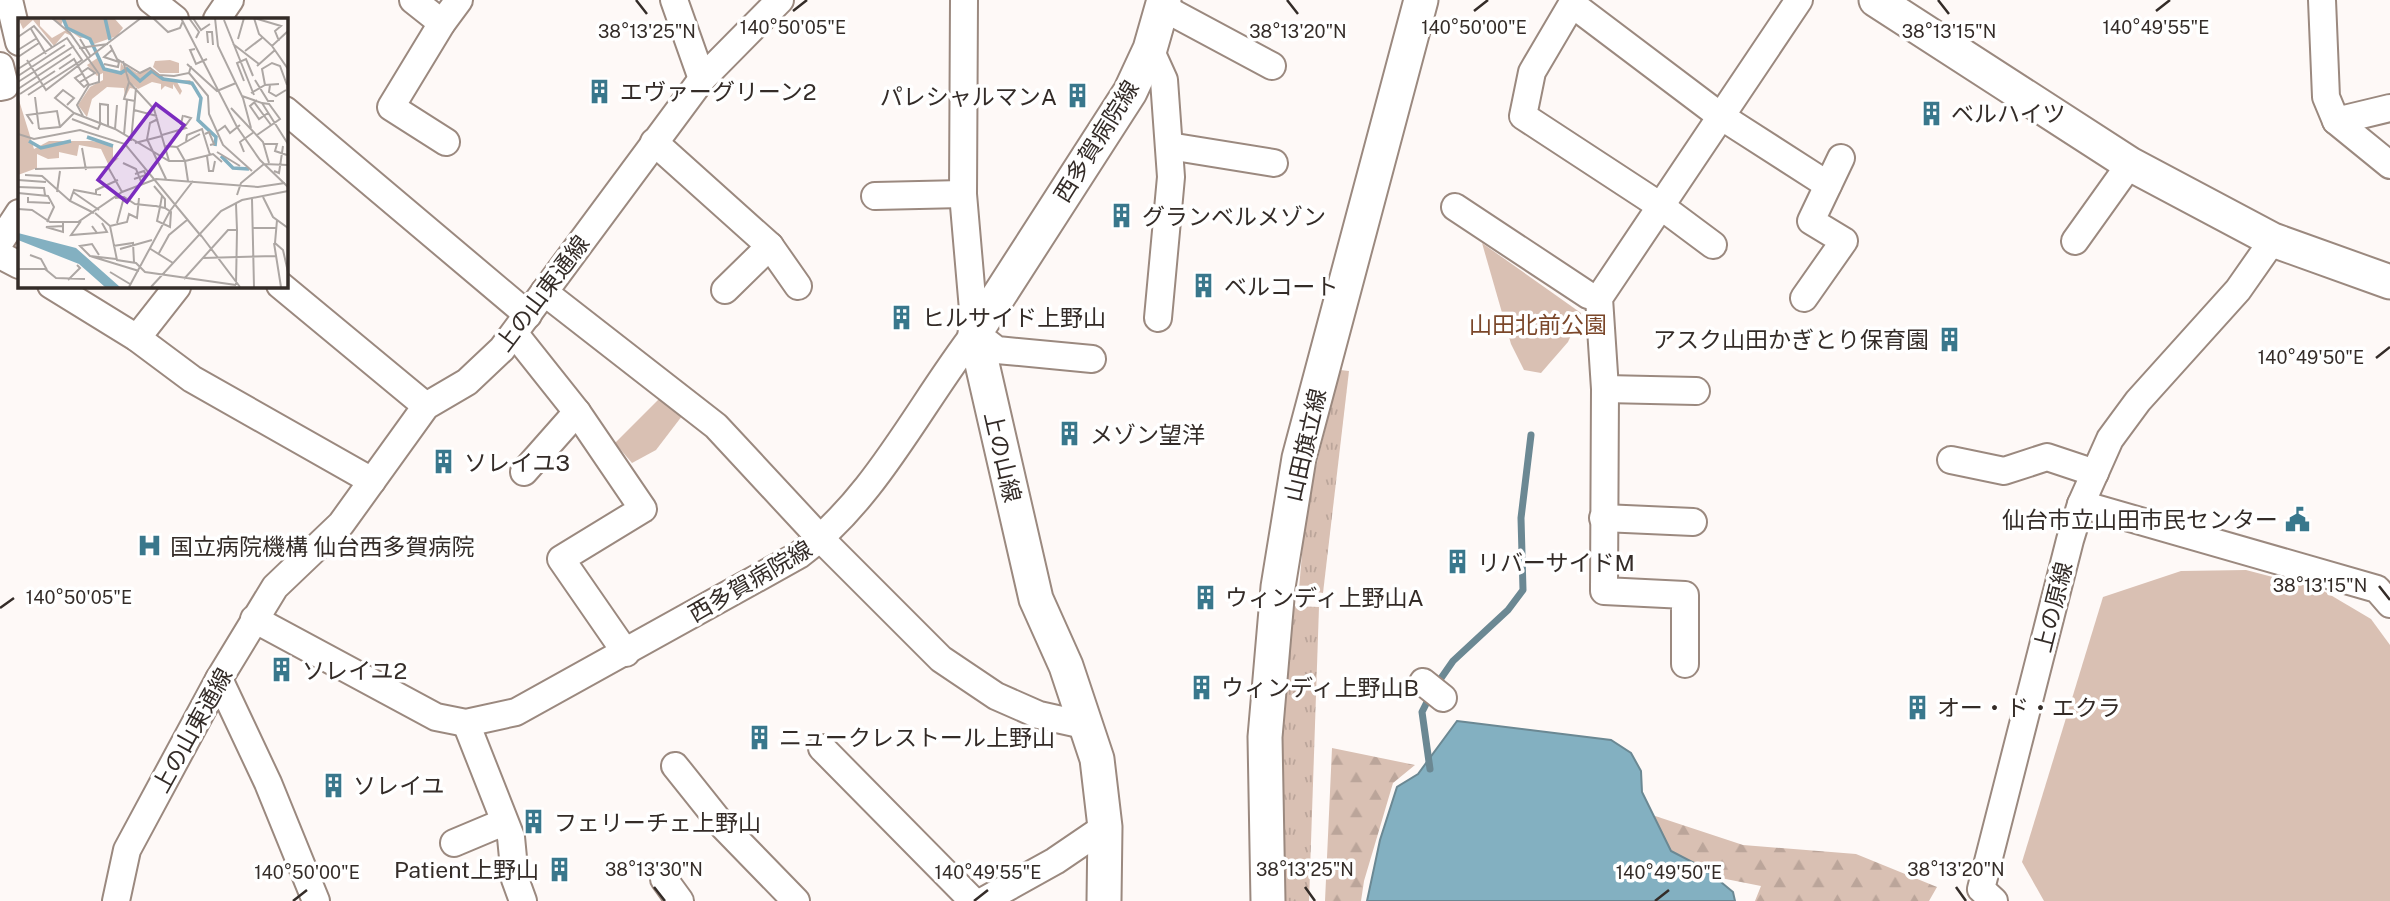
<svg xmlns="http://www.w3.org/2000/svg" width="2390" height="901" font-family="'Public Sans','Noto Sans JP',sans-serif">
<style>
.grass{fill:url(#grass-tufts)}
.forest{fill:url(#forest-firs)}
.park{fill:#d9c0b3}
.water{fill:#83b0c1;stroke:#6b8893;stroke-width:2}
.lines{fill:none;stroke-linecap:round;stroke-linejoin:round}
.stream{stroke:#6b8893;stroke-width:7}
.minor-casing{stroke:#9b897f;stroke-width:30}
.tertiary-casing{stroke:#9b897f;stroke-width:37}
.minor{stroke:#fff;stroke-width:26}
.tertiary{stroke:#fff;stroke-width:33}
.ticks{fill:none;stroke:#342c28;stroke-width:2.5}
.labels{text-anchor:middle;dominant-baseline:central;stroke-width:7;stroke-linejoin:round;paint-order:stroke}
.poi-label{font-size:23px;fill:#342c28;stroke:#fff;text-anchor:start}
.street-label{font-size:23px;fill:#342c28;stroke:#fff}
.park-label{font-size:23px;fill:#7b472a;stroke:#fff}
.inset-river{fill:none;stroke:#83b0c1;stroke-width:3.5}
.inset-road{fill:none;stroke:#ada7a4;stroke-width:2}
.view{fill:#7b2cbf;fill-opacity:0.15;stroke:#7b2cbf;stroke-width:3.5}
.inset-edge{fill:none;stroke:#342c28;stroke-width:3.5}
.ticks-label{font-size:18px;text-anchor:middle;fill:#342c28;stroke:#fff;stroke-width:7;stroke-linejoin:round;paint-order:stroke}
</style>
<defs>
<pattern id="grass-tufts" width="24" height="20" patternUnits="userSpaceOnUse" patternTransform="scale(1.75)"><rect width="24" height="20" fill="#d9c0b3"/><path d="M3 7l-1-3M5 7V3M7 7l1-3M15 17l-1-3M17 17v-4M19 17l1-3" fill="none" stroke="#bba59a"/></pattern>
<pattern id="forest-firs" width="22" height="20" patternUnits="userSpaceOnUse" patternTransform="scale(1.75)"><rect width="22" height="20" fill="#d9c0b3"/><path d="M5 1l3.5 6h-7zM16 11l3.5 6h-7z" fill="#bba59a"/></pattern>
</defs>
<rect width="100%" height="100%" fill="#fef9f7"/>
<g class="grass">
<polygon points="1340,370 1349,371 1323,593 1299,589 1306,507"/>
<path d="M1292,606l27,1 -10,294h-25c-10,-97 -5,-199 8,-295z"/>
</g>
<g class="forest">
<polygon points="1332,748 1415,765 1393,783 1364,881 1361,901 1325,901"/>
<polygon points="1637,810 1743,845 1856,854 1937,887 1929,901 1755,901 1761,886 1640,862"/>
</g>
<g class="park">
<polygon points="1482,243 1581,313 1568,342 1541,373 1524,370 1511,344"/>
<polygon points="662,396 682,416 656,450 632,463 615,443"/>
<polygon points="2246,570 2322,590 2371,619 2390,645 2390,901 2044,901 2022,862 2103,597 2181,571"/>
</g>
<polygon class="water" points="1457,721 1611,740 1631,753 1641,771 1642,792 1671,851 1704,868 1733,892 1735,901 1367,901 1380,840 1397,787 1418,774"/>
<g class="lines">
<g class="stream">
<polyline points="1437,684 1453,661 1508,610 1523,590 1521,518 1531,435"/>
<polyline points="1430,769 1422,712 1430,696"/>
</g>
<defs>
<g id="minor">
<polyline points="9,0 19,42"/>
<polyline points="151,0 175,19"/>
<polyline points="413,0 442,23"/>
<polyline points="674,0 702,79"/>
<polyline points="964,0 963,194 975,333"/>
<polyline points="2322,0 2326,97 2336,121 2390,165"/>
<polyline points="1162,7 1272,66"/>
<polyline points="217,19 230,0"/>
<polyline points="1150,49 1164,80 1171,177 1158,318"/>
<polyline points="0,66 5,86 0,87"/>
<polyline points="285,110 528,315"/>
<polyline points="2336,121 2390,108"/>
<polyline points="446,142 391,107 442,23 459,0"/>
<polyline points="654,142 770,246 798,286"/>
<polyline points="1169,146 1274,163"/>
<polyline points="875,196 963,194"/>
<polyline points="1455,207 1588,295 1599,298"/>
<polyline points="2075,241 2130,164"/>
<polyline points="0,242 19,213"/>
<polyline points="1713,245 1662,207 1523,116 1532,72 1572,4 1719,115 1828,185"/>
<polyline points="0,255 19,265"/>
<polyline points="51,285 137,338 192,379 372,481"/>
<polyline points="280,285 426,406"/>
<polyline points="725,290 770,246"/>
<polyline points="544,292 716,426 821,539 941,659 996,696 1039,715 1084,725"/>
<polyline points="1804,298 1844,241 1811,221 1841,158"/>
<polyline points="975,333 997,350 1092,359"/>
<polyline points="515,334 577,412 643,509 561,559 626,653"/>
<polyline points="137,338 177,287 175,285"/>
<polyline points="1605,389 1696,391"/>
<polyline points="1951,460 2004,471 2047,457 2095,473"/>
<polyline points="524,472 577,412"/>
<polyline points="2081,504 2377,589 2390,604"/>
<polyline points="1603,518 1693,522"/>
<path d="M254,619l182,98 30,6 50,-11 283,-157c76,-56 119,-148 176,-222"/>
<polyline points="1685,664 1685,595 1604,591 1605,389 1599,298 1799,0"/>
<polyline points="219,679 268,783 316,901"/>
<polyline points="1423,682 1443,698"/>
<polyline points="466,723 511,837 515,879 523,901"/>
<polyline points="822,748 973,901"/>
<polyline points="675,766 723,826 796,901"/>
<polyline points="454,843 504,822"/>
<polyline points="664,879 680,901"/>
<polyline points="116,901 127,850 219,679 275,587 341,524 426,406 467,382 502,349 702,79 780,0"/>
<polyline points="983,901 1055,861 1105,827"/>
<polyline points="1994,901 1981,889 2070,540 2081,504 2110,439 2138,401 2238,290 2273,240"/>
</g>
<g id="tertiary">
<polyline points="1876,0 2130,164 2273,240 2390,282"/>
<polyline points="1104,901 1105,827 1097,759 1066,666 1036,599 975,333 1130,92 1150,49 1164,0"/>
<polyline points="1268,901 1265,737 1278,587 1299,458 1421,0"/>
</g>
</defs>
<use href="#minor" class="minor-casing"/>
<use href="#tertiary" class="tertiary-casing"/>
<use href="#minor" class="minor"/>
<use href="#tertiary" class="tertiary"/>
</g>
<path class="ticks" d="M636,0l11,14M1287,0l11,14M1938,0l11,14M793,11l14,-11M1474,11l14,-11M2156,11l14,-11M2376,358l14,-11M2379,586l11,14M0,608l14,-10M654,887l11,14M1305,887l10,14M1956,887l10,14M293,901l14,-11M974,901l14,-11M1655,901l14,-11"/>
<defs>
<symbol id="building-bare" viewBox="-9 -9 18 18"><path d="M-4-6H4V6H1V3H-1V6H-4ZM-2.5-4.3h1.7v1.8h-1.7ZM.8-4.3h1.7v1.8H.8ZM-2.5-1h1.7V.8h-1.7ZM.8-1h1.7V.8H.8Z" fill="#39778c" stroke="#fff" stroke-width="2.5" paint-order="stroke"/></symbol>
<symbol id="civic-bare" viewBox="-9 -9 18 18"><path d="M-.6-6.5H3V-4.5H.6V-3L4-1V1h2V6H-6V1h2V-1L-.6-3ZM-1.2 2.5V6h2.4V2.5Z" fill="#39778c" stroke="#fff" stroke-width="2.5" paint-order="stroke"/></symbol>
<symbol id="hospital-bare" viewBox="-9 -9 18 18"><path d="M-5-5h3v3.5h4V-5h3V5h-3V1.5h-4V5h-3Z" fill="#39778c" stroke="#fff" stroke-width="2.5" paint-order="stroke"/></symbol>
</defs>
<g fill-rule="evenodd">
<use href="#building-bare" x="582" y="74" width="35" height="35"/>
<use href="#building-bare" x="1060" y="78" width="35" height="35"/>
<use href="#building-bare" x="1914" y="96" width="35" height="35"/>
<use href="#building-bare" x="1104" y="198" width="35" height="35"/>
<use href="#building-bare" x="1186" y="268" width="35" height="35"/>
<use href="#building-bare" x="884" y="300" width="35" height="35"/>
<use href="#building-bare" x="1932" y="322" width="35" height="35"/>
<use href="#building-bare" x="1052" y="416" width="35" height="35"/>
<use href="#building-bare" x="426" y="444" width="35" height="35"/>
<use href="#civic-bare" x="2280" y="502" width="35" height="35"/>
<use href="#hospital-bare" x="132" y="528" width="35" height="35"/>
<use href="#building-bare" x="1440" y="544" width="35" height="35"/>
<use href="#building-bare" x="1188" y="580" width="35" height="35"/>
<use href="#building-bare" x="264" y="652" width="35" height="35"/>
<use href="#building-bare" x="1184" y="670" width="35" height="35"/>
<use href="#building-bare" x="1900" y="690" width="35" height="35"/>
<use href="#building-bare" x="742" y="720" width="35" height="35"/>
<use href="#building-bare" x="316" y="768" width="35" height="35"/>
<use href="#building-bare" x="516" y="804" width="35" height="35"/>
<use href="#building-bare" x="542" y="852" width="35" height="35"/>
</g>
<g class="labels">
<g class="poi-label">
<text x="620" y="91">エヴァーグリーン2</text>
<text x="1057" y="96" text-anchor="end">パレシャルマンA</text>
<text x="1951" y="113">ベルハイツ</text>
<text x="1142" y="216">グランベルメゾン</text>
<text x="1224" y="286">ベルコート</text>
<text x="922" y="317">ヒルサイド上野山</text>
<text x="1929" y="339" text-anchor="end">アスク山田かぎとり保育園</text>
<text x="1090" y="434">メゾン望洋</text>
<text x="464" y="462">ソレイユ3</text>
<text x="2278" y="519" text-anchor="end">仙台市立山田市民センター</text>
<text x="170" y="546">国立病院機構 仙台西多賀病院</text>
<text x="1477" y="562">リバーサイドM</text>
<text x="1225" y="597">ウィンディ上野山A</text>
<text x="302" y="670">ソレイユ2</text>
<text x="1221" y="687">ウィンディ上野山B</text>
<text x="1937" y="707">オー・ド・エクラ</text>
<text x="779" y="737">ニュークレストール上野山</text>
<text x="353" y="785">ソレイユ</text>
<text x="554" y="822">フェリーチェ上野山</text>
<text x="539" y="869" text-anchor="end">Patient上野山</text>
</g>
<g class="street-label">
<text transform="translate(1096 141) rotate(-58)">西多賀病院線</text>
<text transform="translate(542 293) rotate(-53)">上の山東通線</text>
<text transform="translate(1305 445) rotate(-77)">山田旗立線</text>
<text transform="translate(1003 457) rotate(77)">上の山線</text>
<text transform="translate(750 581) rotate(-30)">西多賀病院線</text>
<text transform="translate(2053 607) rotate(-76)">上の原線</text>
<text transform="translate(192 730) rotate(-61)">上の山東通線</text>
</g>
<g class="park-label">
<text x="1538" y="324">山田北前公園</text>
</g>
</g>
<g transform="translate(18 18)">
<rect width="270" height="270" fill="#fef9f7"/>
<path d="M0,0h22v8l12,12 14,-8 6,6 -7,-3 -11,13 -21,-26 -10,9zM96,0l9,10 -6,8 -23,8 -5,-7 -9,1 -14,-10 -3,-7 -2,4 -8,-6zM81,39l7,13 14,2 1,-10 14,27 -5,-1 -5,10 -1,-10 -17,-1 -15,12 -5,18 -9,-12 12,-18 13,-7v-7l-6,3 -10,-11zM107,47l12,8 13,-4 20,12 20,-1 7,8 -16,-7 -4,1 5,9 -2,4 -7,-11v5l-8,-3 -4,4v-6l-9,-2 -14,7 -8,-7zM0,79l16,52 15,-8h43l21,4v14l6,-1 -10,8 -8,-17 -22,-4 -2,11 -18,-4v6l-11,1 -11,-5v14l-19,7z" fill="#d9c0b3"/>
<path d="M152,42l9,3v10h-19l-7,-6 2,-6z" fill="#d9c0b3"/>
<path d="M0,215l58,15 44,39h-15l-26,-23 -61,-24z" fill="#83b0c1"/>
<path class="inset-river" d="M45,0l4,10 23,11 14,30 17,4 6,-4 13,12 12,-10 11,8 29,4 9,15 -3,22 18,17 -1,9M87,0l5,22M69,119l26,9M11,123l12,7 30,-7M203,138l12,12 16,1"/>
<path class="inset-road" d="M34,0l18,15 29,41v8l-10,3 -12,20 6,11M135,0l15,14 12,-4 3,-7M163,0l56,109 23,33 28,27M171,0l10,14 -3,6M175,0l8,12 9,-6M197,0l3,28 25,52 8,30M236,0l5,16 13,12 16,-15M236,0l27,8 -6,5 4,10M206,2l30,75M13,11l15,25M0,19l16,-11 18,21M62,21l11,18M220,21l6,-21M190,25l-1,-11h5l1,13M215,26l26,20M92,27l7,14 23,14 10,-5 9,7 15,1 15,-3 2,-7M254,28l16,23M61,30l29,-4M177,31l-5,1 6,14 11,-5M0,32l19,-12M227,33l17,-13M0,39l21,-14M9,42l19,30 95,-72M105,43l6,21 -5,17 11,2M86,46l14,3 1,-5 -15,-5 8,-7M169,46l30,27 19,-8M239,48l18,-16M0,51l49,-31 15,22 -54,35M41,51l15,-10 15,26M65,55l-8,5 9,9 5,-4M171,55l19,23 1,18 14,31 29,26M0,58l47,-31M237,62l13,21h6M226,63l-7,-18 9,-4 7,17M0,64l56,-36M62,64l15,-9 -7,-5 -6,4M111,64l25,27 15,52M247,67l-3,-16 10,-6 8,3 7,19M252,67l-1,7 7,4 10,-6M0,71l53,-35M233,75l14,-8 14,-1M2,76l35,-23M224,78l20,7 26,41M17,79l4,32M239,82l-7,6 9,13 9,-6M236,84l17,23M49,87l7,-7 -11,-8 -8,8 19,15M213,90l32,34 6,21M116,92l23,6M165,97l-2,9 5,1 5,-7 -7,-2M54,101l26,10 3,-7M140,101l-8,4 -3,16 19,40M82,104v-18l8,1v21M15,106l-6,-9 30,-4 3,16M21,111l21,-2 14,-14 41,16 54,32h16l3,20M97,111l2,-24M200,113l7,-5 5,7 10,-8M0,116l16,5 46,-9 45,14 76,92M187,116l4,-2 5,12 -4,1M106,117l3,-35M144,117l24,-7 -10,-9M239,117l23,-16 -11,-15 -7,-1M113,123l5,-53M168,123l1,-6 15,-6 8,26M117,125l27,-7M245,126h14l-2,7 12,4M147,128l12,1 8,14 28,-7 9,8M159,129l23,-13M64,130l4,22M199,134l23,14M226,134l-4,-10 14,-10M189,138l2,15h4l2,-10M105,145l13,6 6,15M17,151l73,-2 14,25M256,153l5,2 4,-27M7,157l17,1 28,25 24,12M116,161l12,-4 -2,-4 -9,3M0,162l28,2M136,168l11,13v9M0,169l26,1 1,7M39,174l3,-21M55,174l26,18M0,175l30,3 6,11 -7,15M78,176v-4l22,-10M219,177l4,-12 23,-19 24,1M10,179v5l22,1M245,179l10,20 15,11M97,180l9,-1 11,7 19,2h2l4,1 5,1 6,4 -1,15 -13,-6 3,-14 2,-11M234,181l2,88M52,183l4,-11 27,5M0,191l14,1 18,12h28l44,-30 34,-13 102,8 27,-4M77,195l15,13 7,34 19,3 9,9 91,13M259,202l-2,23 8,7 5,22M63,203l-10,14 26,-2M45,204v10l-17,-5 17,-1M99,205l7,-26M74,208l5,7 10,-1 -5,-9M92,208l17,-4 2,-8 8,4 2,-20M234,210h24M182,216l40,53M256,225l7,44M95,228l20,-3 1,19M131,230l24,15M102,231l32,-9M141,235l10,-18 18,-15M12,237l11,4 6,11M81,237l-7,-11 -12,2 10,10 26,3M72,238l49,15M185,240l73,-2M0,251h27l11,9 29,1M92,254l20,12M166,261l44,-49h9l-1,-26M50,262l12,-12 -3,-3M218,267l1,-55M111,269l41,-76 23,-30M133,269l70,-76 21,-11 46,-9"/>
<path class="view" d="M138,86l28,21 -57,77 -29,-22z"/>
<rect width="270" height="270" class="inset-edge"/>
</g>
<g class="ticks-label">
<text x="2156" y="34">140°49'55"E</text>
<text x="793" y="34">140°50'05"E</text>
<text x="1474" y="34">140°50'00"E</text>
<text x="647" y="38">38°13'25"N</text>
<text x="1298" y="38">38°13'20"N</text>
<text x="1949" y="38">38°13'15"N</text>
<text x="2311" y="364">140°49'50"E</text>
<text x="2320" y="592">38°13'15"N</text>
<text x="79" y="604">140°50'05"E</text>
<text x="654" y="876">38°13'30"N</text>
<text x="1305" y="876">38°13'25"N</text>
<text x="1956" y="876">38°13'20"N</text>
<text x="307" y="879">140°50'00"E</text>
<text x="988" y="879">140°49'55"E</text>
<text x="1669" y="879">140°49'50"E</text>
</g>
</svg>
